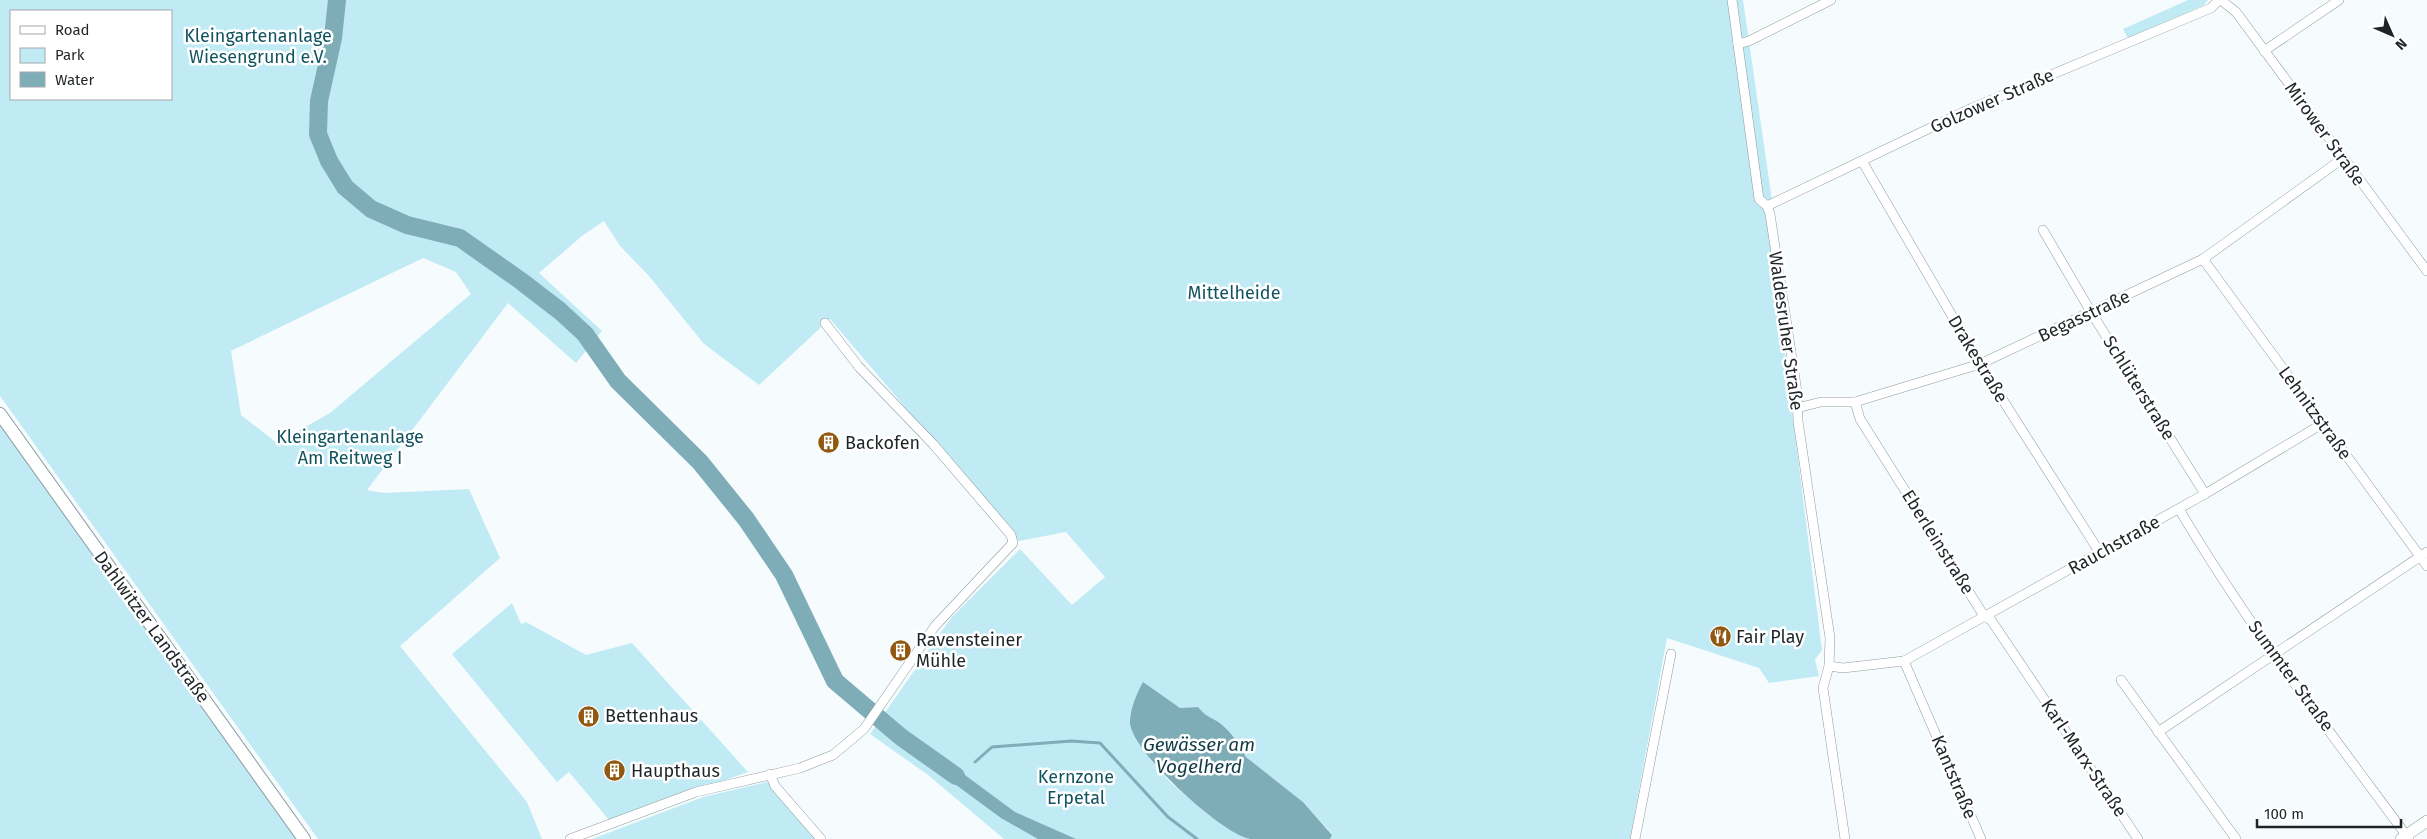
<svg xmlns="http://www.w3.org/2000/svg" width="2427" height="839" font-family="'Fira Sans',sans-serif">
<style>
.green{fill:#c0ebf5;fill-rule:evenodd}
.water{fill:#7eadb8}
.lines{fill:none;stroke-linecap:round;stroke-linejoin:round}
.stream{stroke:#7eadb8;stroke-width:3}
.river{stroke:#7eadb8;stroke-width:18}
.minor-casing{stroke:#8d9ca0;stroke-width:10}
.tertiary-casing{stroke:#8d9ca0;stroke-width:12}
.secondary-casing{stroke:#8d9ca0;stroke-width:14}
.minor{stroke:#fff;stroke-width:9}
.tertiary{stroke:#fff;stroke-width:11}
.secondary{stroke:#fff;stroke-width:12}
.labels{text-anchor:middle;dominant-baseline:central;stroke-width:5;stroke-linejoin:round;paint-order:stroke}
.park-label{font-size:18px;fill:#115460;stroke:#fff}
.street-label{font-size:18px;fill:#1f2527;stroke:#fff}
.poi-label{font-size:18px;fill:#1f2527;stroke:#fff;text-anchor:start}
.water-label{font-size:19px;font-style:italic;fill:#113d46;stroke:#fff}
</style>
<rect width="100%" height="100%" fill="#f6fcfe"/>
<g class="green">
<path d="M0,0h1743l32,221 1,61 46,368 -7,10 4,16 -50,7 -10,-15 -92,-30 -37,201h-300l2,-5 -29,-32 -57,-45c-6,-12 -15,-25 -25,-33 -10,-8 -13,-5 -23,-17l-18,1 -37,-25 7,76 21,24 40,34 37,22h-244l-76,-64 -58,-41 81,-116 69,-69 52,56 33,-28 -39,-45 -47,9 -189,-222 -71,66 -55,-41 -55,-68 -29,-30 -16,-25 -22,15 -43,37 63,58 -26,32 -68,-60 -141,187 17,3 85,-4 31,69 -100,88 127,156 15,37h-224l-318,-443zM11,11h160v88h-160zM423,258l33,14 15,22 -141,119 -53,30 -36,-28 -10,-64z"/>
<polygon points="2188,0 2208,0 2204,5 2128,38 2123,29"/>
<polygon points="0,421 298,839 0,839"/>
<polygon points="512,603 521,624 526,622 586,655 632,643 748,772 609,820 569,772 557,782 452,654"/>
<polygon points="771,781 820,839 592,839 703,797"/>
</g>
<g class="water">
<path d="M1143,682l37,26 18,-1c10,12 13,9 23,17 10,8 19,21 25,33l57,45 29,33 -2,4c-25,0 -56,0 -80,0 -27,-4 -120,-88 -120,-117 0,-13 7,-29 13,-40z"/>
<polygon points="939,761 950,764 1015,812 1076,839 1038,839 1001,818 933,768"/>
</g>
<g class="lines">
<polyline class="stream" points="975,762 992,747 1071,741 1100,743 1168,817 1197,839"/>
<polyline class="river" points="337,0 333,38 319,101 318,134 329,161 345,187 371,209 407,225 460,238 521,281 560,311 585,334 618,381 700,462 746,519 784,575 835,681 901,737 956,776"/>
<defs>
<g id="minor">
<polyline points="1732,0 1759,199 1767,206 1770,214 1797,392 1798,421 1830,638 1829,666 1823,688 1845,839"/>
<polyline points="2221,0 2236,12 2427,271"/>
<polyline points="1738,44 1749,41 1831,0"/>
<polyline points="2264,51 2339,0"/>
<polyline points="1862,161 1980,364 2100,553"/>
<polyline points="1767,206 1972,108 2211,8 2219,0"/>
<polyline points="2043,230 2091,312 2205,494"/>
<polyline points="2203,259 2427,566"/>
<polyline points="1855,402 1860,419 1984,616 1991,620 2138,839"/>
<polyline points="1797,408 1821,402 1855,402 1980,364 2203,259 2342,159"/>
<path d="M2179,509c68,115 150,222 230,330"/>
<polyline points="1904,661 1981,839"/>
<polyline points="1829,666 1843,668 1904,661 2205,494 2322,424"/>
<polyline points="2121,680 2236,839"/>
<polyline points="2158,732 2427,552"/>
<polyline points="770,774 775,786 821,839"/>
<polyline points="570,839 696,792 800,768 833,755 864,729 935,626 1013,543 1011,535 933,444 859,367 825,323"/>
<polyline points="1635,839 1671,654"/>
</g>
<polyline id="tertiary" points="2401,839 2427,821"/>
<polyline id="secondary" points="0,414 304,839"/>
</defs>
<use href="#minor" class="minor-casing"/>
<use href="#tertiary" class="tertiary-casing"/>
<use href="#secondary" class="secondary-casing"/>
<use href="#minor" class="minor"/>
<use href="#tertiary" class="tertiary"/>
<use href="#secondary" class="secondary"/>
</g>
<defs>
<symbol id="building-disc" viewBox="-11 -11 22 22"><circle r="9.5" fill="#905810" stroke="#fff"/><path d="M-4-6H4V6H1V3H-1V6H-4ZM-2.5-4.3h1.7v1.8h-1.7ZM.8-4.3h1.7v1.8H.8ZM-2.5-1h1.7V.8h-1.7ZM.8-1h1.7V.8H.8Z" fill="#fff"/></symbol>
<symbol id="restaurant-disc" viewBox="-11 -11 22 22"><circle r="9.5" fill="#905810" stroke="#fff"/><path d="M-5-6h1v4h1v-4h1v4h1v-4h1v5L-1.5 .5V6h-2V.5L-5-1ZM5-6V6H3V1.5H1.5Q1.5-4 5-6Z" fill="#fff"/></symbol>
</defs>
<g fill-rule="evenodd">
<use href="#building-disc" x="816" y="430" width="25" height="25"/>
<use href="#restaurant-disc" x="1708" y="624" width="25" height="25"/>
<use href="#building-disc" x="888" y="638" width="25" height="25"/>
<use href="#building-disc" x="576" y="704" width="25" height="25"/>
<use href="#building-disc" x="602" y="758" width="25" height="25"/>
</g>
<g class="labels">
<g class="park-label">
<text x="258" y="36">Kleingartenanlage<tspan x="258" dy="21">Wiesengrund e.V.</tspan></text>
<text x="1234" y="293">Mittelheide</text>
<text x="350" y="437">Kleingartenanlage<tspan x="350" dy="21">Am Reitweg I</tspan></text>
<text x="1076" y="777">Kernzone<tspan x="1076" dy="21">Erpetal</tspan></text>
</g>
<g class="street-label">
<text transform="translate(1992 101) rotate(-24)">Golzower Straße</text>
<text transform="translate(2325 134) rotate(54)">Mirower Straße</text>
<text transform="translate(2084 316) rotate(-25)">Begasstraße</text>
<text transform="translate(1786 331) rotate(82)">Waldesruher Straße</text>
<text transform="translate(1978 359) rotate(59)">Drakestraße</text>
<text transform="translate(2139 388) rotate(58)">Schlüterstraße</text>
<text transform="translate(2315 413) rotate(54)">Lehnitzstraße</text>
<text transform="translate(1938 542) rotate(58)">Eberleinstraße</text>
<text transform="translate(2114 545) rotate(-29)">Rauchstraße</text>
<text transform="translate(152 627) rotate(54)">Dahlwitzer Landstraße</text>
<text transform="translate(2291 676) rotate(54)">Summter Straße</text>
<text transform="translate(2084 758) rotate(56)">Karl-Marx-Straße</text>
<text transform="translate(1954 777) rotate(67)">Kantstraße</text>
</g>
<g class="poi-label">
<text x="845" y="443">Backofen</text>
<text x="1736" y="637">Fair Play</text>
<text x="916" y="640">Ravensteiner<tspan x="916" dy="21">Mühle</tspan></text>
<text x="605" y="716">Bettenhaus</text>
<text x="631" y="771">Haupthaus</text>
</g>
<g class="water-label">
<text x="1199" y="744">Gewässer am<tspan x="1199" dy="22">Vogelherd</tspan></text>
</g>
</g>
<rect x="10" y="10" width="162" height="90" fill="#ffffff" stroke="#a5a8a9"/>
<rect x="20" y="26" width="25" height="8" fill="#ffffff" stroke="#a5a8a9"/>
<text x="55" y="35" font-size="15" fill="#1f2527">Road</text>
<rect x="20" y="48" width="25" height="15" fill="#c0ebf5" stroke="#a5a8a9"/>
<text x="55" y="60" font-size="15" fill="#1f2527">Park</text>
<rect x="20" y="72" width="25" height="15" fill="#7eadb8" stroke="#a5a8a9"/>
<text x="55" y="85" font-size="15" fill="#1f2527">Water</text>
<g transform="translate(2392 35) rotate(135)" stroke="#ffffff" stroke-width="4" paint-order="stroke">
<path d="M0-4L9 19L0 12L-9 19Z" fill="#1f2527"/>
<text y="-8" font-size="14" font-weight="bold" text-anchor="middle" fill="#1f2527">N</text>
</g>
<path d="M2257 819v8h144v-8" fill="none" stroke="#1f2527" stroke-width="2.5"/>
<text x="2264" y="819" font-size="15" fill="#1f2527" stroke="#ffffff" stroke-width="4" paint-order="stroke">100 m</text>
</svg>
